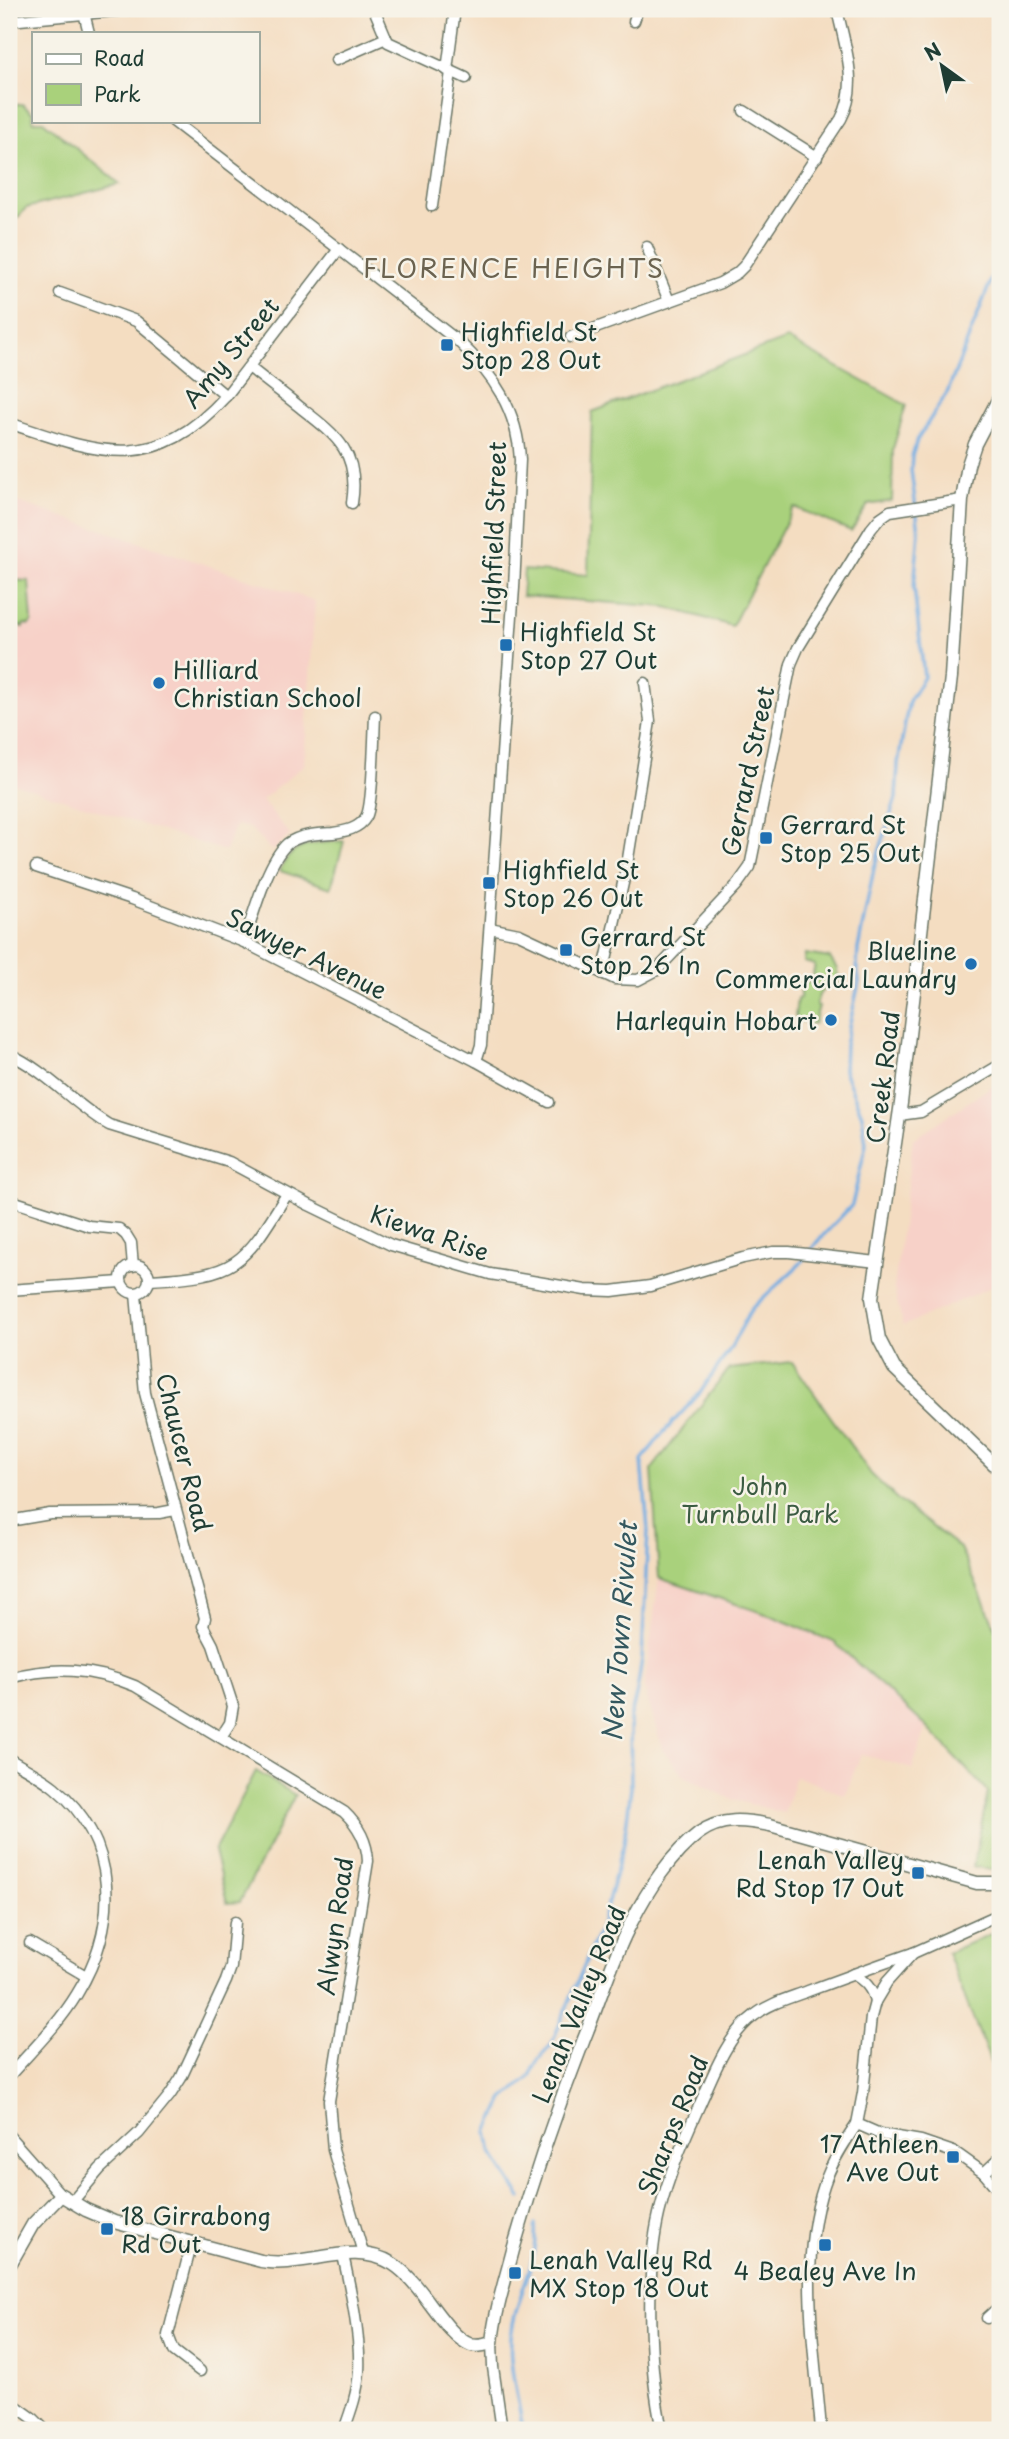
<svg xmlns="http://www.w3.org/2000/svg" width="1009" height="2439" font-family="'Playpen Sans',sans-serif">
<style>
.built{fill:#f7d1c8}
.green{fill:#a9d17b;stroke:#648758;stroke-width:2}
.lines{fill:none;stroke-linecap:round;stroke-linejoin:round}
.stream{stroke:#71abe1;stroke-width:3.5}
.minor-casing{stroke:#6a7565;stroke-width:13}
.tertiary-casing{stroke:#6a7565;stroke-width:15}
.minor{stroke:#fff;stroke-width:10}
.tertiary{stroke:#fff;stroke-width:12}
.poi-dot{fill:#1f6fb2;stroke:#f7f3e8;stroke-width:2.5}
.labels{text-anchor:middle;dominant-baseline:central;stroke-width:5;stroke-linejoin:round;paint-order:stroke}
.poi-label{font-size:24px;fill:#1f3d34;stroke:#f7f3e8;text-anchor:start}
.street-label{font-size:24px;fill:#1f3d34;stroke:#f7f3e8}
.park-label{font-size:24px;fill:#3b5b42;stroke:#f7f3e8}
.neighbourhood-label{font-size:26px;letter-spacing:2px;fill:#6b6350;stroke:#f7f3e8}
.water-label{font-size:26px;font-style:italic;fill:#34585f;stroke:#f7f3e8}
</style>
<rect width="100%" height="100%" fill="#f7f3e8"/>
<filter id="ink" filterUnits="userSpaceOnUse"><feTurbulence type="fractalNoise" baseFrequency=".0143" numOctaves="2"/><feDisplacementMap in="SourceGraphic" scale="14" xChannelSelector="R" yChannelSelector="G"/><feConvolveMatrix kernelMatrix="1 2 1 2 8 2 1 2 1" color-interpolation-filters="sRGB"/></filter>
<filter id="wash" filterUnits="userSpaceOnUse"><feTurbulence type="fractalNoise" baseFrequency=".00686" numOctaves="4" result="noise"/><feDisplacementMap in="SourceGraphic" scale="28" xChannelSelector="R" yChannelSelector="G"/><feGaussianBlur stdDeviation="1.57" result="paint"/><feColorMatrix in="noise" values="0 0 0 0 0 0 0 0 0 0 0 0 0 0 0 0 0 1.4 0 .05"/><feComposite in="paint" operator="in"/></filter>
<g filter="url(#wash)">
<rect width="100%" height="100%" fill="#f4ddc1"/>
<g class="built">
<polygon points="9,499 315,601 304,765 262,800 290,835 272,851 250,828 236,825 225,851 9,782"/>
<polygon points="1000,1081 1000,1283 903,1326 894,1289 913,1139"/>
<polygon points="659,1578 772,1616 834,1642 927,1727 912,1769 861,1754 845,1795 796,1776 784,1813 731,1799 684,1776 663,1750 644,1688"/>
</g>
<g class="green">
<polygon points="9,104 22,104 33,113 33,121 43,121 120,184 26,208 9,228"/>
<polygon points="787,339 906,405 893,449 892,501 868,505 851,531 794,507 732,626 666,607 522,596 524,570 588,575 592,412"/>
<polygon points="9,580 29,581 32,621 29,625 24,624 23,627 15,625 9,674"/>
<path d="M344,841l-13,47 -51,-17c11,-29 37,-28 64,-30z"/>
<polygon points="805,954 830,958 837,969 839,988 827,984 819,995 816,1005 819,1006 814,1024 798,1020 795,1017 797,999 800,998 802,981 811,983 815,965 804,962"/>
<polygon points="792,1362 871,1474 898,1500 960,1548 1000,1638 1000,1870 973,1867 988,1792 927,1727 834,1642 772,1616 659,1578 652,1469 729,1369"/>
<polygon points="256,1771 295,1795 240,1902 227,1903 214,1851"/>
<polygon points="995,1932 1000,1939 1000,2075 995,2073 947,1953"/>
</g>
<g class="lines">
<g class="stream">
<polyline points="521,2198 492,2153 488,2132 504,2099 529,2078 538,2060 551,2045 602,1923 624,1843 631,1788 630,1719 637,1691 642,1658 648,1530 642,1460 662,1434 700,1393 730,1349 752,1308 800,1264 817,1242 852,1205 866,1144 862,1115 844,1070 845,1045 859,982 857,966 858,949 874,868 896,798 898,763 909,701 924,677 914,587 919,532 911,470 912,456 917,440 948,391 1000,257"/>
<path d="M523,2430c-5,-35 -18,-71 -10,-106 7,-35 25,-63 22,-99"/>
</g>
</g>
</g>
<g filter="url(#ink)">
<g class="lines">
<defs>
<g id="minor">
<polyline points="374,9 388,42 466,78"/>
<polyline points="84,13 89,33"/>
<polyline points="9,21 136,9"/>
<polyline points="634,21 638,9"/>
<polyline points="336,60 386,38"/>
<polyline points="447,70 455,9"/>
<polyline points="744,111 817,157"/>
<path d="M173,121l285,220c35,33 60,70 62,119l-6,128 -33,457 -5,16"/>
<polyline points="432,206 451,72"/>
<polyline points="647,247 669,301"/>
<polyline points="60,293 136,321 226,396"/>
<path d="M571,337l149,-54 17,-10 7,-7 97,-147c19,-35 3,-75 -4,-110"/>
<path d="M249,367c17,14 35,27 52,41 36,28 59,45 51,95"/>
<path d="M9,423c89,30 145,53 217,-27l113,-147"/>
<polyline points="36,867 132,899 244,942 476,1061 549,1102"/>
<polyline points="490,928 519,934 615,979 638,980 657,970 737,885 750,867 791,664 798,648 871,529 880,518 890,511 962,500"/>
<path d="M244,942c9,-26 23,-80 43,-98 13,-10 31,-10 46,-11 13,-2 26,-4 33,-16 7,-11 8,-83 9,-101"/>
<polyline points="603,974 627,865 650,721 645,683"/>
<path d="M9,1054c38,17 64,50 100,71l120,37 80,43 82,40 99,29 95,16 27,1 38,-5 93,-28 30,-6h16l88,10"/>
<polyline points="899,1115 921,1112 1000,1065"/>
<polyline points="9,1200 89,1226 119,1229 126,1235 131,1243 133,1266"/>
<circle cx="135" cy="1279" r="14"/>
<path d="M150,1280c87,-5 92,-13 137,-86"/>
<polyline points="9,1290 121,1282"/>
<polyline points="136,1294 145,1393 205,1618 203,1626 213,1645 233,1706 230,1723 221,1737"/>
<polyline points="9,1521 50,1514 159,1513 175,1510"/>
<path d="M9,1678c44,-12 83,-10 126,8l209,126c15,14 23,29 24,49l-39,240 4,49 30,103"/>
<path d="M9,1759c15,9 31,17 45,28 66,54 65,139 23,207 -18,30 -45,56 -68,82"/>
<polyline points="1000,1914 913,1953 887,1982 875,2002 871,2017 863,2093 857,2124 880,2134 921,2141 956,2153 984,2173 1000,2192"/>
<polyline points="30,1943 86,1976"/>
<path d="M853,1974c12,7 19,14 22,28"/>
<polyline points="9,2136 61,2195"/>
<polyline points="984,2173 1000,2158"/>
<polyline points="72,2202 100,2169 139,2133 170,2095 181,2078 226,1981 231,1967 235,1922"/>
<polyline points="192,2242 168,2335 174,2351 200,2371"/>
<path d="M343,2255c7,32 18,83 16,116 -1,20 -8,40 -15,59"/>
<polyline points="987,2318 1000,2306"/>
<polyline points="492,2343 493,2367 502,2430"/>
<polyline points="9,2401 34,2419 45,2430"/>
<path d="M662,2430c-13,-60 -17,-156 -3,-216 10,-42 28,-81 45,-119 12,-28 26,-62 51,-80 15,-12 35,-17 53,-24 35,-13 70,-26 105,-38"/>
<path d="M821,2430c-6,-79 -23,-168 3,-245 7,-22 20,-42 33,-61"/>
</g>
<g id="tertiary">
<polyline points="1000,396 975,444 968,465 962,500 951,677 901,1103 872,1298 879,1339 894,1368 1000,1470"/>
<path d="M9,2266l24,-42 28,-29 25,15 28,12 147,39c43,8 92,-22 132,3 30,19 51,71 78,81 6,2 14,0 21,-2 3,-32 13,-62 21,-93 20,-71 44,-142 71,-211 16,-39 28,-81 48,-118 15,-30 39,-67 67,-88 23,-16 45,-13 71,-8l207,58h23"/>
</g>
</defs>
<use href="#minor" class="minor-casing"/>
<use href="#tertiary" class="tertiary-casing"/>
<use href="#minor" class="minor"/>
<use href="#tertiary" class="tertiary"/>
</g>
</g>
<g class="poi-dot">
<rect x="440" y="338" width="14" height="14" rx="3.5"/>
<rect x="499" y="638" width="14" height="14" rx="3.5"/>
<circle cx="159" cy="683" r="7"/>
<rect x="759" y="831" width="14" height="14" rx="3.5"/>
<rect x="482" y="876" width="14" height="14" rx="3.5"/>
<rect x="559" y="943" width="14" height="14" rx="3.5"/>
<circle cx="971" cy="964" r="7"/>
<circle cx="831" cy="1020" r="7"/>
<rect x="911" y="1866" width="14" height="14" rx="3.5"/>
<rect x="946" y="2150" width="14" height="14" rx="3.5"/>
<rect x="100" y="2222" width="14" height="14" rx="3.5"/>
<rect x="818" y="2238" width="14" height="14" rx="3.5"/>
<rect x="508" y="2266" width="14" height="14" rx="3.5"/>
</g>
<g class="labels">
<g class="poi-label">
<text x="461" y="331">Highfield St<tspan x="461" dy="28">Stop 28 Out</tspan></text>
<text x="520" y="631">Highfield St<tspan x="520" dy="28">Stop 27 Out</tspan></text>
<text x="173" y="669">Hilliard<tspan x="173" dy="28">Christian School</tspan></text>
<text x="780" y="824">Gerrard St<tspan x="780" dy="28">Stop 25 Out</tspan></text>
<text x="503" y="869">Highfield St<tspan x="503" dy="28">Stop 26 Out</tspan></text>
<text x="580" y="936">Gerrard St<tspan x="580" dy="28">Stop 26 In</tspan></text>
<text x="957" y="950" text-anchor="end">Blueline<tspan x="957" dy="28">Commercial Laundry</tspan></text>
<text x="817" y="1020" text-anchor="end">Harlequin Hobart</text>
<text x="904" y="1859" text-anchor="end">Lenah Valley<tspan x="904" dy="28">Rd Stop 17 Out</tspan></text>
<text x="939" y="2143" text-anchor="end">17 Athleen<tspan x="939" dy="28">Ave Out</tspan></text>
<text x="121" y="2215">18 Girrabong<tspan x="121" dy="28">Rd Out</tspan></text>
<text x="529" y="2259">Lenah Valley Rd<tspan x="529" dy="28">MX Stop 18 Out</tspan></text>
<text x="825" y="2270" text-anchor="middle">4 Bealey Ave In</text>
</g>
<g class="street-label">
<text transform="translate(230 352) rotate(-50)">Amy Street</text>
<text transform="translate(493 533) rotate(-88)">Highfield Street</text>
<text transform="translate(747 771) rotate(-78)">Gerrard Street</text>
<text transform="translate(307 953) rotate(26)">Sawyer Avenue</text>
<text transform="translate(882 1077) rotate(-83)">Creek Road</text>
<text transform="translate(430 1232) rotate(19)">Kiewa Rise</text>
<text transform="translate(185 1452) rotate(76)">Chaucer Road</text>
<text transform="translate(334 1926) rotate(-82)">Alwyn Road</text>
<text transform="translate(578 2004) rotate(-68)">Lenah Valley Road</text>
<text transform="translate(672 2125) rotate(-68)">Sharps Road</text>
</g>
<g class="park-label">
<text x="760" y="1485">John<tspan x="760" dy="28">Turnbull Park</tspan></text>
</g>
<g class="neighbourhood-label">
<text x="514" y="267">FLORENCE HEIGHTS</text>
</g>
<g class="water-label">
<text transform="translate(619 1632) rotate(-86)">New Town Rivulet</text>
</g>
</g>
<rect width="1009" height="2439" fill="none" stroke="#f7f3e8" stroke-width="35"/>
<rect x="32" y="32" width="228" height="91" fill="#f7f3e8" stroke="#a1aaa0" stroke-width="2"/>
<rect x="46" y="54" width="35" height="10" fill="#ffffff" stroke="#a1aaa0" stroke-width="2"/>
<text x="94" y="66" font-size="21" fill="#1f3d34">Road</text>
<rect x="46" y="84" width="35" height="21" fill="#a9d17b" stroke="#a1aaa0" stroke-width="2"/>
<text x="94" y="102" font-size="21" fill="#1f3d34">Park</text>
<g transform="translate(942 66) rotate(327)" stroke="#f7f3e8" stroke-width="5" paint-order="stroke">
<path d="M0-5L12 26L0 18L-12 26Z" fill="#1f3d34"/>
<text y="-10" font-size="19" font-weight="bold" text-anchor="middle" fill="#1f3d34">N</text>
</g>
</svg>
